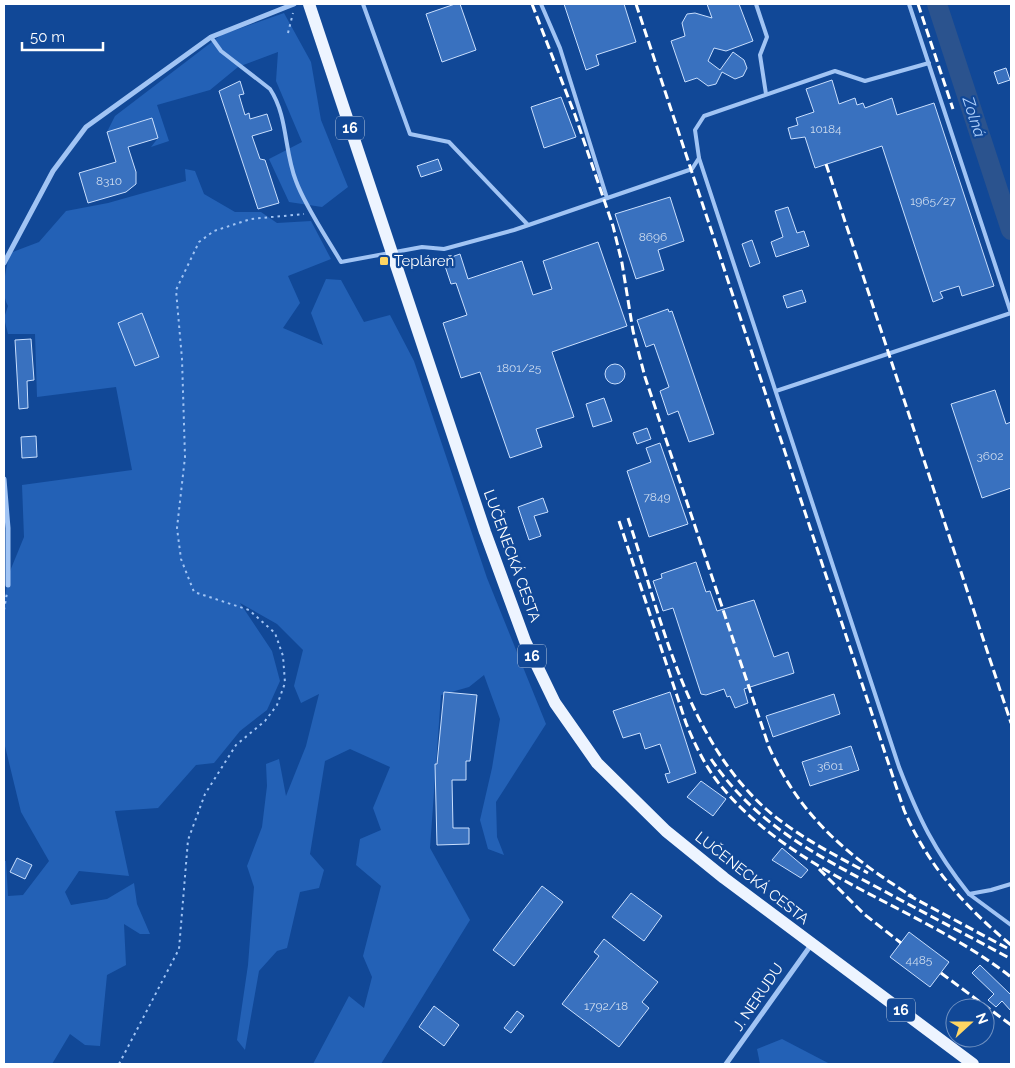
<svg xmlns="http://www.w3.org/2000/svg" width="1015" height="1068" font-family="Raleway,sans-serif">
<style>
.green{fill:#2361b6}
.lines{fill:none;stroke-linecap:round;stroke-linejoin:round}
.river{stroke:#2b538e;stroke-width:20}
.building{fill:#3971bf;stroke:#c9dffe}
.path{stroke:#a1c4f4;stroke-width:2;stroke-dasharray:2.5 4;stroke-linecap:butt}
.lane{stroke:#a1c4f4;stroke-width:4}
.street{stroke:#a1c4f4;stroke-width:5}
.primary{stroke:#edf4ff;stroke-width:12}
.rail{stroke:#fff;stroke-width:3;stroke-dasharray:9 4;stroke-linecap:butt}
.poi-dot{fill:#ffd663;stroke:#114897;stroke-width:2}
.labels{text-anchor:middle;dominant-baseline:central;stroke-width:4.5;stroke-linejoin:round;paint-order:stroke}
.number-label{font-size:12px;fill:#cedcef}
.shield{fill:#114897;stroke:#b8c8e0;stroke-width:1}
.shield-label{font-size:14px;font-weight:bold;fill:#fff}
.poi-label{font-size:15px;fill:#fff;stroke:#114897;text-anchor:start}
.street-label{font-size:15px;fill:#fff;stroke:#114897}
.water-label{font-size:16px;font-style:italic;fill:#adcefa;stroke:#114897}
</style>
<rect width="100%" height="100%" fill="#114897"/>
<g class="green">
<polygon points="284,13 311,62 321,120 348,187 322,207 289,202 269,159 302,142 276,81 278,52 238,67 210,90 157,105 169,141 151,147 158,138 151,118 107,132 115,116 221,35"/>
<path d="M185,169l10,2 9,23 31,18h26l16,11 34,-2 20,38 -43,17 12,27 -17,25 40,17 -12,-32 15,-34 15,1 23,42 26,-7 24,46 73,217 59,146 -50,78 1,35 7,18 -16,-6 -8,-29 12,-52 8,-49 -16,-44 -15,12 -28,8 -11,153 40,72 -89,144h-68l36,-68 15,12 8,-31 -9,-21 18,-70 -25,-21 4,-26 21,-9 -8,-22 17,-41 -40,-18 -25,12 -15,93 14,16 -5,18 -19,4 -13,56 -10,3 -18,20 -14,79 -8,-10 11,-75 6,-78 -7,-21 15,-39 5,-41 -1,-22 13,-5 7,37 20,-50 13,-52 -18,9 -7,-17 9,-36 -26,-26 -37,-21 32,48 8,30 -13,29 -27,21 -26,32 -18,2 -38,43 -43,3 14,65 -50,-5 -14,21 6,13 36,-6 27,-16 3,21 13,30h-10l-16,-10 2,41 -19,10 -7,71 -15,-1 -15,-11 -18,30h-48v-203h2l2,35 15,-1 26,-34 -28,-49 -17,-70v-137l4,-29 16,-39 -2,-52 110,-15 -16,-83 -79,10 -2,-63h-27l-4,-16 4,-12c-8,-13 -2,-38 2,-53l29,-11 27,-31 42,-8 78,-22z"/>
<polygon points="782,1039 830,1064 760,1064 757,1049"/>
</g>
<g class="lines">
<polyline class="river" points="937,4 1011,230"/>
</g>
<g class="building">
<polygon points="455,4 460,4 476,50 442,62 426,14"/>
<polygon points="564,4 624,4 636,42 596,55 599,65 586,70"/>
<polygon points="707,4 739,4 753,41 726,51 714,48 708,61 720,70 733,52 744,60 747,68 743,76 735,79 722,72 716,84 708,86 697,78 685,82 671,41 685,36 682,23 687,14 695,13 712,18"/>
<polygon points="1006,68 1010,80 998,84 994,72"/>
<polygon points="832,80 839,104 855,98 857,105 863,103 865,108 892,98 897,115 934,103 994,286 962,296 959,286 940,292 943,298 933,302 882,146 815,168 805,137 791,139 788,128 798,125 796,118 814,112 806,89"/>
<polygon points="240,81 244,94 239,95 245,115 249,113 250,119 267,114 272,130 252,136 260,159 265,160 279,203 258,209 219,91"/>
<polygon points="561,97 576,137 544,148 531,107"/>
<polygon points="152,118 158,138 128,147 136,172 136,184 126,192 88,203 79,173 116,162 107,132"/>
<polygon points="438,159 442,170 421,177 417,166"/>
<polygon points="670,197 684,241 658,250 664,270 636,279 615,214"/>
<polygon points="788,207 797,233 804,231 809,246 776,257 771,242 783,237 775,211"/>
<polygon points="752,240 760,263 750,267 742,244"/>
<polygon points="598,242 627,326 552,352 574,417 536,429 542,447 510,458 480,372 461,378 443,323 467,315 456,283 451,284 443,260 460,254 468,279 522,261 533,295 552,289 543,261"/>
<polygon points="802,290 806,302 787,308 783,296"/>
<polygon points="668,309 669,312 672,311 714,434 689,442 678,411 668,415 660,391 669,387 654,344 646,347 637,320"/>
<polygon points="142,313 159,357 135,366 118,323"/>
<polygon points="31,339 34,380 27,381 28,408 19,409 15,340"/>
<circle cx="615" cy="374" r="10"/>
<polygon points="995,390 1006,424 1011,422 1011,488 982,498 951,404"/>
<polygon points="604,398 612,421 593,427 586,404"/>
<polygon points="647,428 651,439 637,444 633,433"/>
<polygon points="36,436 37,457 22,458 21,437"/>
<polygon points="660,443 688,524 649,537 627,471 651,462 646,448"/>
<polygon points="543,498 548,512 534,516 541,536 529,540 518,507"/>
<polygon points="696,562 706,592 710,591 717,611 754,600 774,657 788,652 794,673 744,689 748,703 735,708 730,696 727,697 724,689 706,695 701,694 673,608 663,611 653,581 662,578 661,574"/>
<polygon points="444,692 477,695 470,761 466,761 466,780 452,780 453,828 469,828 469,844 437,845 435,764 437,764"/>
<polygon points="670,692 696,773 668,783 665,774 670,773 660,744 645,749 640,733 623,738 613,711"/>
<polygon points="834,694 840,714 773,737 766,716"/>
<polygon points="851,746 859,770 810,786 802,762"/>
<polygon points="701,781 726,799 713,816 687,797"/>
<polygon points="782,848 808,870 801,878 772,860"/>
<polygon points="17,858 32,865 25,879 10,872"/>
<polygon points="542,886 563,902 514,966 493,950"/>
<polygon points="631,893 662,916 644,941 612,917"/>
<polygon points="909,932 949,962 930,987 890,957"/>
<polygon points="604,939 658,982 642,1002 649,1008 619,1047 562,1004 599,956 594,952"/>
<polygon points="980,965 1011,995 1011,1011 1002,1001 996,1007 988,1000 994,994 972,973"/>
<polygon points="434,1006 459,1025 444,1046 419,1027"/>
<polygon points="517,1011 524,1016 511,1033 504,1028"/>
</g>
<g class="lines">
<g class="path">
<polyline points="288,33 293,13"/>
<polyline points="4,610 7,593"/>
<polyline points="119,1064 179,949 188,840 205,794 236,745 265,721 277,705 285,683 283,656 275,633 249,610 194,592 181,559 177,528 185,457 182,359 176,290 199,242 214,231 251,219 304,214"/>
</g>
<g class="lane">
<polyline points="363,4 410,134 449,142 528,225"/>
<polyline points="541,4 560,48 607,198"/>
<polyline points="756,4 767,37 760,55 766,94"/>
<polyline points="909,4 1011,313"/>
<path d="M211,37l10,14 49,38c18,27 14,62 26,92 9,25 31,57 45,81l81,-15 22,2 70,-19 178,-61 7,-11 -4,-28 9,-14 131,-45 30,10 64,-18"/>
<path d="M699,158l200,609c20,52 35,83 70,127l22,-4 20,-6"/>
<polyline points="776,391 1011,313"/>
<polyline points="969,894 1011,925"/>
</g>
<g class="street">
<polyline points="4,263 53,171 86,127 211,37 294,4"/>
<polyline points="4,479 8,528 8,585"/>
<polyline points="726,1064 811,945"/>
</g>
<polyline class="primary" points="309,4 485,532 525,641 555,703 597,763 666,831 724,878 973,1064"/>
<g class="rail">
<path d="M532,4l43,111 38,111 9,37 11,68 12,46 124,370c32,71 80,110 144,150"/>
<path d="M636,4l268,806c24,56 61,97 107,135"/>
<polyline points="918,4 953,109"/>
<polyline points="826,164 1011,723"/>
<path d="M628,518c33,99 57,219 138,291 31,27 67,45 102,64"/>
<path d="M619,521l67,202c9,22 20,45 35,63 75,91 199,120 290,191"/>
<path d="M711,759c44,65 105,96 173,132 42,23 85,45 127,68"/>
<polyline points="819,869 864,914 901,943"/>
<polyline points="908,895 1007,948"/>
<polyline points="941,973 1011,1025"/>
</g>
</g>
<rect class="poi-dot" x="379" y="256" width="10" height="10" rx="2.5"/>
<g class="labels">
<g class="number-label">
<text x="826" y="129">10184</text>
<text x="109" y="181">8310</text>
<text x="933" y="201">1965/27</text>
<text x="653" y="237">8696</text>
<text x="519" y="368">1801/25</text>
<text x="990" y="456">3602</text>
<text x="657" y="497">7849</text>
<text x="830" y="766">3601</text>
<text x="919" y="960">4485</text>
<text x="606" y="1006">1792/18</text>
</g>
<g class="shield">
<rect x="336" y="116.5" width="28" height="23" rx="4"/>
<rect x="518" y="644.5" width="28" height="23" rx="4"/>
<rect x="887" y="998.5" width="28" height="23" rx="4"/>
</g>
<g class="shield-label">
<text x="350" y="128">16</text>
<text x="532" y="656">16</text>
<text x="901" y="1010">16</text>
</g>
<g class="poi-label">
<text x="394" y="261">Tepláreň</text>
</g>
<g class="street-label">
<text transform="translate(512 556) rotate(70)">LUČENECKÁ CESTA</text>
<text transform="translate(752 878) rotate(38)">LUČENECKÁ CESTA</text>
<text transform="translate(758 997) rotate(-56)">J. NERUDU</text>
</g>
<g class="water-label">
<text transform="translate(974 117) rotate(72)">Zolná</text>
</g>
</g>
<rect width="1015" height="1068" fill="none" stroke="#ffffff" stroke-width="10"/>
<g transform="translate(970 1023) rotate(69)"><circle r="24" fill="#114897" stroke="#7091c1"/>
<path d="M0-4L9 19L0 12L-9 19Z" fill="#ffd663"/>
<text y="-8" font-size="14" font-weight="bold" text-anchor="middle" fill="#ffffff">N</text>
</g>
<path d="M22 42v8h81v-8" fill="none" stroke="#ffffff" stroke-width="2.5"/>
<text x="30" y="42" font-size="15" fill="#ffffff" stroke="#114897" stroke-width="4" paint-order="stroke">50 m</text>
</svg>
